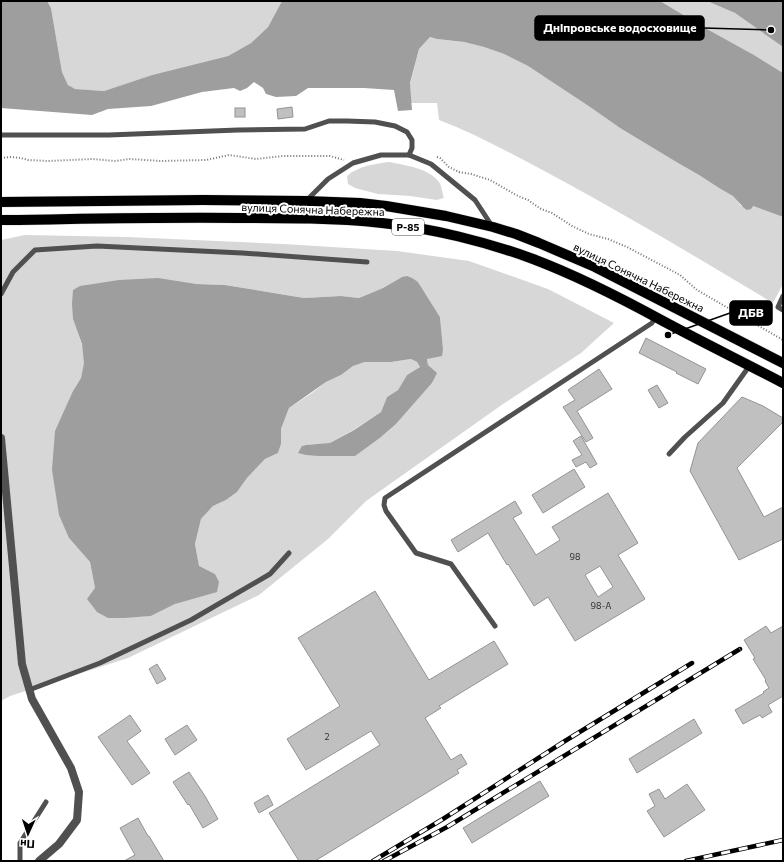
<svg xmlns="http://www.w3.org/2000/svg" width="784" height="862" font-family="Commissioner,sans-serif">
<style>
.green{fill:#d7d7d7;fill-rule:evenodd}
.water{fill:#9e9e9e}
.building{fill:#c0c0c0;stroke:#949494;fill-rule:evenodd}
.lines{fill:none;stroke-linecap:round;stroke-linejoin:round}
.primary-casing{stroke:#dbdbdb;stroke-width:11}
.path{stroke:#727272;stroke-width:2;stroke-dasharray:1 2;stroke-linecap:butt}
.service{stroke:#505050;stroke-width:5}
.minor{stroke:#505050;stroke-width:8}
.primary{stroke:#000;stroke-width:10}
.rail-casing{stroke:#000;stroke-width:4.5}
.rail{stroke:#fff;stroke-width:3;stroke-dasharray:9;stroke-linecap:butt}
.labels{text-anchor:middle;dominant-baseline:central;stroke-width:4;stroke-linejoin:round;paint-order:stroke}
.number-label{font-size:9px;fill:#303030}
.shield{fill:#fff;stroke:#4c4c4c;stroke-width:1}
.shield-label{font-size:10px;font-weight:bold;fill:#000}
.street-label{font-size:11px;fill:#000;stroke:#fff}
.leader{fill:none;stroke:#000;stroke-width:1.5}
.callout-dot{fill:#000;stroke:#fff;stroke-width:1.5}
.callout{fill:#000;stroke:#000;stroke-width:1.5}
.callout-label{font-size:12px;text-anchor:middle;font-weight:bold;fill:#fff}
</style>
<rect width="100%" height="100%" fill="#fff"/>
<g class="green">
<polygon points="47,1 282,1 268,27 251,43 228,56 152,75 104,91 74,89 68,85 62,72 51,8"/>
<polygon points="660,1 707,1 735,13 783,47 783,73 754,55 707,29"/>
<path d="M430,37l7,2 27,3 20,5 20,7 24,12 62,41 30,21 58,35 21,12 20,13 15,8 7,10h12l30,11v67l-10,19c-70,-42 -140,-84 -212,-123 -40,-21 -80,-44 -122,-60l-2,-17h-26l-1,-19 9,-35z"/>
<path d="M389,162c15,3 40,6 50,20 3,4 3,11 5,16l-7,2 -27,-4 -32,-2 -23,-6 -7,-4 -1,-8c11,-10 27,-12 42,-14z"/>
<path d="M25,235l102,2 156,7 114,7 72,10 79,28 66,34 -33,30 -78,51 -137,97 -38,38 -69,56 -131,63 -118,38 -9,5v-461zM402,277l16,5 22,35 3,32 -16,10 1,6 8,8 -4,10 -36,41 -15,13 -79,9 4,-1 24,-2 23,-13 28,-18 6,-15 11,-7 9,-15 13,-8 -3,-5 -6,-3 -20,3h-26l-12,4 -12,9 -15,7 -14,11 -23,15 -8,21v15l-3,9 -13,6 -18,19 -10,14 -11,8 -13,6 -12,13 -6,25 4,23 16,7 -40,30 -24,12 -43,2 -13,-30 -5,-26 -21,-24 4,-147c2,-4 6,-9 8,-13 8,-20 -1,-40 -8,-59l123,-35 29,1 79,13 37,-2 18,2 24,-10z"/>
</g>
<g class="water">
<polygon points="1,1 47,1 51,8 62,72 68,85 75,89 104,91 152,75 228,56 251,43 268,27 282,1 660,1 707,29 754,55 783,73 783,217 753,206 751,209 747,210 744,208 733,196 719,188 699,175 678,163 620,128 590,107 528,66 504,54 484,47 464,42 437,39 430,37 419,49 410,83 412,110 398,111 394,90 364,88 308,88 296,96 276,97 266,94 263,88 254,82 247,88 240,91 234,88 202,92 151,106 108,109 92,115 1,108"/>
<polygon points="707,1 783,1 783,47 735,13"/>
<polygon points="407,276 412,278 418,282 440,317 443,349 442,356 427,359 428,365 437,373 432,383 396,424 381,437 355,456 319,456 306,455 298,453 302,446 306,445 330,443 354,430 381,412 387,397 398,390 407,375 420,367 417,362 411,359 391,362 365,362 353,366 341,375 326,382 289,408 281,429 281,444 278,453 265,459 247,478 237,492 226,500 213,506 201,519 195,544 199,566 215,574 219,582 217,592 175,604 151,616 124,618 108,618 97,612 87,599 95,588 90,562 69,538 59,515 52,470 55,431 73,391 81,378 84,363 82,344 73,319 72,304 73,290 80,286 119,280 158,278 196,284 225,285 304,298 341,296 359,298 383,288 402,277"/>
</g>
<g class="building">
<polygon points="292,107 293,117 278,119 277,109"/>
<rect x="235" y="108" width="10" height="9"/>
<polygon points="646,338 706,369 698,384 676,373 677,372 639,353"/>
<polygon points="599,369 612,389 577,411 593,438 586,442 563,407 575,400 568,390"/>
<polygon points="657,385 668,403 659,408 648,390"/>
<polygon points="742,397 763,406 783,418 783,422 737,468 764,517 783,507 783,539 739,560 690,471 698,443"/>
<polygon points="581,436 597,464 590,468 586,462 576,467 572,460 582,455 573,441"/>
<polygon points="574,469 585,487 543,513 532,495"/>
<path d="M608,493l30,50 -20,12 27,44 -70,42 -27,-44 -14,9 -26,-42 -1,1 -19,-32 -30,19 -7,-12 64,-39 7,12 -9,5 23,37 24,-15 -8,-13zM600,566l13,21 -15,10 -13,-22z"/>
<polygon points="375,591 429,680 494,641 508,664 439,706 441,708 425,718 451,760 461,754 467,764 457,770 459,773 315,861 299,861 269,813 380,745 371,731 306,770 287,739 340,706 298,638"/>
<polygon points="766,626 771,633 783,626 783,696 768,705 772,712 762,718 760,715 743,724 735,710 764,693 763,692 769,688 765,681 766,680 753,659 755,658 744,640"/>
<polygon points="157,664 166,679 157,684 149,669"/>
<polygon points="130,715 141,731 127,741 150,773 132,785 98,737"/>
<polygon points="694,719 702,733 637,773 629,759"/>
<polygon points="187,725 197,740 175,755 165,739"/>
<polygon points="189,772 205,796 218,819 203,828 189,804 188,805 173,782"/>
<polygon points="540,781 549,796 472,843 463,828"/>
<polygon points="687,784 705,810 664,837 647,811 655,806 649,794 659,789 665,799"/>
<polygon points="268,795 273,805 259,813 254,803"/>
<polygon points="138,818 148,836 149,836 164,861 124,861 135,855 120,828"/>
</g>
<g class="lines">
<defs>
<g id="primary">
<polyline points="1,202 203,200 306,201 360,203 386,206 446,216 493,227 516,234 539,243 595,267 783,363"/>
<path d="M1,220c79,-1 159,-3 238,-2 47,0 95,0 143,5 49,5 105,19 151,36 45,17 88,39 130,62 39,21 80,41 120,62"/>
</g>
</defs>
<use href="#primary" class="primary-casing"/>
<g class="path">
<polyline points="437,157 440,158 449,167 459,172 471,174 490,180 516,195 528,200 541,209 552,213 572,226 589,234 608,239 627,247 680,275 697,290 783,340"/>
<polyline points="1,158 10,157 21,158 28,160 48,161 93,159 115,161 130,159 160,161 206,160 229,155 256,159 283,156 330,156 344,160"/>
</g>
<g class="service">
<polyline points="1,135 109,135 238,130 305,129 329,121 347,121 375,122 395,126 407,132 412,140 412,148 409,155"/>
<polyline points="307,200 328,179 353,163 381,155 409,155 431,164 475,200 492,226"/>
<polyline points="1,294 13,272 35,250 97,246 242,253 367,262"/>
<polyline points="783,296 778,307 783,310"/>
<polyline points="669,454 685,437 723,403 750,365"/>
<polyline points="495,626 451,564 416,553 386,511 384,505 385,498 652,323 655,317"/>
<polyline points="29,690 100,663 191,620 270,574 289,553"/>
<polyline points="20,861 20,843 46,802"/>
</g>
<polyline class="minor" points="1,438 22,664 32,699 71,768 79,792 77,820 59,844 39,861"/>
<use href="#primary" class="primary"/>
<defs>
<g id="rail">
<polyline points="373,861 443,819 565,741 692,663"/>
<polyline points="384,861 447,827 740,649"/>
<polyline points="686,861 783,840"/>
</g>
</defs>
<use href="#rail" class="rail-casing"/>
<use href="#rail" class="rail"/>
</g>
<g class="labels">
<g class="number-label">
<text x="575" y="556">98</text>
<text x="601" y="605">98-А</text>
<text x="327" y="736">2</text>
</g>
<rect class="shield" x="392" y="219" width="32" height="16" rx="3"/>
<g class="shield-label">
<text x="408" y="227">Р-85</text>
</g>
<g class="street-label">
<text transform="translate(313 209) rotate(2)">вулиця Сонячна Набережна</text>
<text transform="translate(639 277) rotate(26)">вулиця Сонячна Набережна</text>
</g>
</g>
<path class="leader" d="M771 30L704 28M668 335L730 313"/>
<g class="callout-dot">
<circle cx="771" cy="30" r="4"/>
<circle cx="668" cy="335" r="4"/>
</g>
<g class="callout">
<rect x="535" y="16" width="169" height="24" rx="4"/>
<rect x="730" y="301" width="42" height="24" rx="4"/>
</g>
<g class="callout-label">
<text x="620" y="32">Дніпровське водосховище</text>
<text x="751" y="317">ДБВ</text>
</g>
<rect width="784" height="862" fill="none" stroke="#000000" stroke-width="4"/>
<g transform="translate(28 834) rotate(183)" stroke="#ffffff" stroke-width="3" paint-order="stroke">
<path d="M0-3L7 15L0 10L-7 15Z" fill="#000000"/>
<text y="-6" font-size="11" font-weight="bold" text-anchor="middle" fill="#000000">Пн</text>
</g>
</svg>
